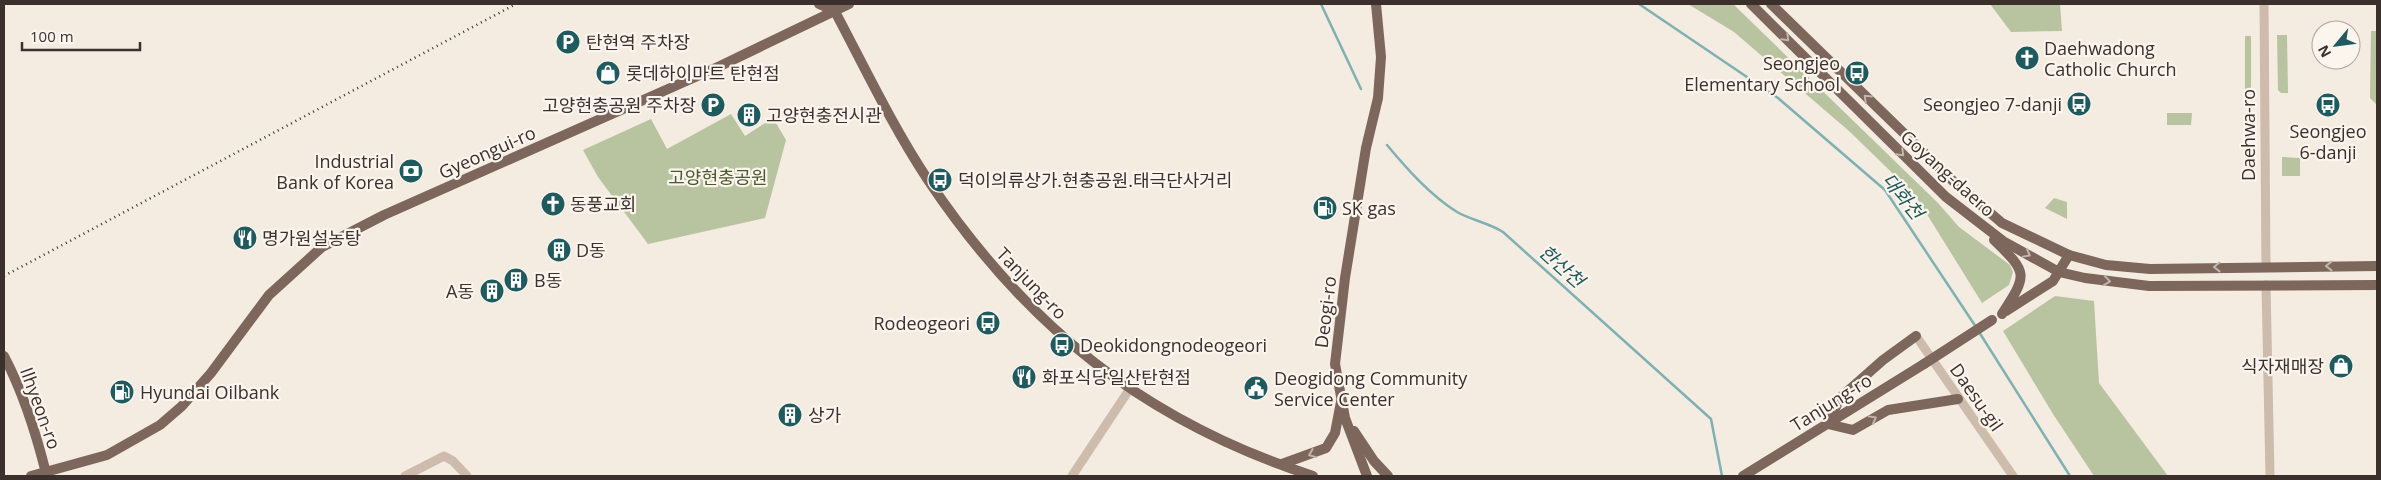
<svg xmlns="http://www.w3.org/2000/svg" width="2381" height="480" font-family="'Open Sans','Noto Sans KR',sans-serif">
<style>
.green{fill:#b8c4a0}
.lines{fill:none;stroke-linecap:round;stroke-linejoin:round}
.stream{stroke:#7fb0b2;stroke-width:2.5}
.minor{stroke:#cdbbac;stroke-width:9}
.major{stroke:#7d675c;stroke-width:10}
.rail{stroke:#3b302b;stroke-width:2.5;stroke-dasharray:1 4;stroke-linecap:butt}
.major-bridge{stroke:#7d675c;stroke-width:10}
.oneway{stroke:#c2b5ac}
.labels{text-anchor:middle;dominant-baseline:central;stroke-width:4.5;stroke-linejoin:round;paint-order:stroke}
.poi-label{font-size:18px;fill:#3b302b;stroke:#fbf5ee;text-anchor:start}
.street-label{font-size:18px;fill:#3b302b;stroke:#fbf5ee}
.park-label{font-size:18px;fill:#4a5a2e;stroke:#fbf5ee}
.water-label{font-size:19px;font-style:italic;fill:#1f5a5e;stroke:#fbf5ee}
</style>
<rect width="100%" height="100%" fill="#f4ebe1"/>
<g class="green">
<polygon points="1688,4 1733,4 1938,203 1959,227 2010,265 2013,272 2009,285 1982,303 1915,195 1849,131 1734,32"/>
<polygon points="1990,4 2060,4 2062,31 2011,32"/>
<polygon points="2371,31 2377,31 2377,105 2370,98"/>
<polygon points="2277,35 2287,35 2288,93 2281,93 2278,90"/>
<polygon points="2245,36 2251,36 2251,90 2249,92 2245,92"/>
<polygon points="2167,113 2192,113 2191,125 2167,125"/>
<polygon points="731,114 745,136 773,118 786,140 765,218 648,244 598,177 583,150 651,119 667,149"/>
<polygon points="2282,157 2300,158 2300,176 2282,176"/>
<polygon points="2054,198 2067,202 2067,219 2045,208"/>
<polygon points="2055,296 2094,301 2099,383 2168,476 2094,476 2053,414 2003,331"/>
</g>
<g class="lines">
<g class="stream">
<polyline points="1321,4 1361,89"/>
<polyline points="1639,4 1778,98 1885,190 1976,327"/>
<path d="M1387,145c20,24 43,50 70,67 14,8 32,11 46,20l208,187 11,57"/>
<polyline points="1979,332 2070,476"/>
</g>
<g class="minor">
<polyline points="2264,4 2266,267"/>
<polyline points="2266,285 2270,476"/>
<polyline points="1916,336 2013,476"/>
<polyline points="405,476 444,456 453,461 467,476"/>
<polyline points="1072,476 1129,390"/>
</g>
<g class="major">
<polyline points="819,4 835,11"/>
<path d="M831,4c31,58 60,120 97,176 98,146 216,241 385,296"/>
<polyline points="1751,4 1946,197 2003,241 2059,272 2085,278 2149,286 2377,285"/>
<polyline points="1771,4 1954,182 2002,223 2069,255 2106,265 2150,269 2377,266"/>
<path d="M1994,240c34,33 34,34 8,74"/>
<polyline points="2006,311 2053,281 2069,255"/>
<polyline points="1916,336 1883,360 1840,398 1828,424 1853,430 1888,410 1958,399"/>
<path d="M4,356c19,36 32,77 42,117"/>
<polyline points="1354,431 1374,461 1388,476"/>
<polyline points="1282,464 1326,448 1335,433 1341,402"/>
<polyline points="31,476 107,455 160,425 182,406 211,373 269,295 322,247 384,215 720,66 849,4"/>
<polyline points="1367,476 1345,418 1335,364 1345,278 1366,148 1378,98 1381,57 1376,4"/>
<polyline points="1743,476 1924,364"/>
</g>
<polyline class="rail" points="4,276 516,4"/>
<polyline class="major-bridge" points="1924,364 1992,320"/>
</g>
<defs><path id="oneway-chevron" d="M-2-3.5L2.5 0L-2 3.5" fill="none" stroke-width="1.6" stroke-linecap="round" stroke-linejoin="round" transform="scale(1.25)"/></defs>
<g class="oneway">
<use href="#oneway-chevron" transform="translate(1786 38) rotate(45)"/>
<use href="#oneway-chevron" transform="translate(1867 98) rotate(-136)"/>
<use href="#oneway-chevron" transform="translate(1901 153) rotate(45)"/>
<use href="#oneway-chevron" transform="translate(2027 254) rotate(29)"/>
<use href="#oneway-chevron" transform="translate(2329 266) rotate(180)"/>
<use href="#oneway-chevron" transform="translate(2217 267) rotate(179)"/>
<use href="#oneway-chevron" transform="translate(2107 281) rotate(7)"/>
<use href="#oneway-chevron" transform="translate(1873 419) rotate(-29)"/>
<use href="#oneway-chevron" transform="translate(1312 454) rotate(158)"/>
</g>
<defs>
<symbol id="parking-disc" viewBox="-11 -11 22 22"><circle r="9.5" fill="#1f5a5e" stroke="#fbf5ee"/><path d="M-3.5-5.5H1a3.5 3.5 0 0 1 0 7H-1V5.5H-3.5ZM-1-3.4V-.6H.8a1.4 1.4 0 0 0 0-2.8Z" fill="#fff"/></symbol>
<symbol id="church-disc" viewBox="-11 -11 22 22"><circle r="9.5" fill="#1f5a5e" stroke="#fbf5ee"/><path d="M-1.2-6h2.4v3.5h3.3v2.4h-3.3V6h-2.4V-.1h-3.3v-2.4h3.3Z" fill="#fff"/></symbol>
<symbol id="shop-disc" viewBox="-11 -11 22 22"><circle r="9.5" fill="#1f5a5e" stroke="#fbf5ee"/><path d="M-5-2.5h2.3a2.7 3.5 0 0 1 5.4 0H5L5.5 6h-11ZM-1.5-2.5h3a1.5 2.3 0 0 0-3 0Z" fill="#fff"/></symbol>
<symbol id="bus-disc" viewBox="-11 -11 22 22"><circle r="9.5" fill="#1f5a5e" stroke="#fbf5ee"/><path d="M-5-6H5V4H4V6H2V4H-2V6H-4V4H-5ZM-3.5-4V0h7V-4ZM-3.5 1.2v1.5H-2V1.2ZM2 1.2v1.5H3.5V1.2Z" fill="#fff"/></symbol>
<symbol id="building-disc" viewBox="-11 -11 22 22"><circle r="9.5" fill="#1f5a5e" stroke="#fbf5ee"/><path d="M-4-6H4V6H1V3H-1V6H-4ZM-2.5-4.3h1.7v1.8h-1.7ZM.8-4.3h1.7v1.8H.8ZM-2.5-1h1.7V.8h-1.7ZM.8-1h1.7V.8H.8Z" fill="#fff"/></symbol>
<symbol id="bank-disc" viewBox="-11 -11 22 22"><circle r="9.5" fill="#1f5a5e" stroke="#fbf5ee"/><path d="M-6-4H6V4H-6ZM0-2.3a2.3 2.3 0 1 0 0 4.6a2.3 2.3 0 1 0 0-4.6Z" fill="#fff"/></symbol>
<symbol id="fuel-disc" viewBox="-11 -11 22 22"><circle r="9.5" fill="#1f5a5e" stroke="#fbf5ee"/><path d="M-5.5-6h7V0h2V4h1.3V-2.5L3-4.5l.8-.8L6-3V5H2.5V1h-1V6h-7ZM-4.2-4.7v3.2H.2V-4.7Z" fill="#fff"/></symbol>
<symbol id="restaurant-disc" viewBox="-11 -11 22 22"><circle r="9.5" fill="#1f5a5e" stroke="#fbf5ee"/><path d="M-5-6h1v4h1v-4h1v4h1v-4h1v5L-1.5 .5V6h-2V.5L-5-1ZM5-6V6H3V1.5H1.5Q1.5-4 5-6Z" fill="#fff"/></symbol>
<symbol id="civic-disc" viewBox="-11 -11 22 22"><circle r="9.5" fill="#1f5a5e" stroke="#fbf5ee"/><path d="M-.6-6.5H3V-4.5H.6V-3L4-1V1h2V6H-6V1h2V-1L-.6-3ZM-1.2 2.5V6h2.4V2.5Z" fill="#fff"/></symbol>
</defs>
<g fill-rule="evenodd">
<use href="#parking-disc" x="554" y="28" width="28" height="28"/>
<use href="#church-disc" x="2013" y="44" width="28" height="28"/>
<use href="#shop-disc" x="594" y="59" width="28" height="28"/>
<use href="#bus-disc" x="1843" y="59" width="28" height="28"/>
<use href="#bus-disc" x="2065" y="90" width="28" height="28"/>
<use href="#parking-disc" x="699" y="91" width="28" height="28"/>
<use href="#bus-disc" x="2314" y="91" width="28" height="28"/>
<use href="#building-disc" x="735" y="101" width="28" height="28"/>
<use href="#bank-disc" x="397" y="157" width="28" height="28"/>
<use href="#bus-disc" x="926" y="166" width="28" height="28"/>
<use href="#church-disc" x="539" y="190" width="28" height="28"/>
<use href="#fuel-disc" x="1311" y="194" width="28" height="28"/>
<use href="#restaurant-disc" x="231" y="224" width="28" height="28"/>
<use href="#building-disc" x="545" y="236" width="28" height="28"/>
<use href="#building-disc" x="502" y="266" width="28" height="28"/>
<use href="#building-disc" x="478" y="277" width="28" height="28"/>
<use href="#bus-disc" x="974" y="309" width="28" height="28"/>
<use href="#bus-disc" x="1048" y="331" width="28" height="28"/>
<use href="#shop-disc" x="2327" y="352" width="28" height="28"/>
<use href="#restaurant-disc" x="1010" y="363" width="28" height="28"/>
<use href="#civic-disc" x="1242" y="374" width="28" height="28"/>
<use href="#fuel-disc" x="108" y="378" width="28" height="28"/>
<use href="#building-disc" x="776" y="401" width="28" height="28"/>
</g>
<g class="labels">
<g class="poi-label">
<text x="586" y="42">탄현역 주차장</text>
<text x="2044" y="48">Daehwadong<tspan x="2044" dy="21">Catholic Church</tspan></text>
<text x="1840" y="63" text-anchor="end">Seongjeo<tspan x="1840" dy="21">Elementary School</tspan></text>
<text x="626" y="73">롯데하이마트 탄현점</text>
<text x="2062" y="104" text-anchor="end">Seongjeo 7-danji</text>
<text x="696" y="105" text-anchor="end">고양현충공원 주차장</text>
<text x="766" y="115">고양현충전시관</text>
<text x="2328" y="131" text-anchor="middle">Seongjeo<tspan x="2328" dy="21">6-danji</tspan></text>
<text x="394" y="161" text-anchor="end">Industrial<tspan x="394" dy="21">Bank of Korea</tspan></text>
<text x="958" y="180">덕이의류상가.현충공원.태극단사거리</text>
<text x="570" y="204">동풍교회</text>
<text x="1342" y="208">SK gas</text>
<text x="262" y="238">명가원설농탕</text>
<text x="576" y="250">D동</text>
<text x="534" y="280">B동</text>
<text x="474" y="291" text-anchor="end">A동</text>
<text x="970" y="323" text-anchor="end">Rodeogeori</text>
<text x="1080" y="345">Deokidongnodeogeori</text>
<text x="2324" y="366" text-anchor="end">식자재매장</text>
<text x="1042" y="377">화포식당일산탄현점</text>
<text x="1274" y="378">Deogidong Community<tspan x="1274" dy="21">Service Center</tspan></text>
<text x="140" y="392">Hyundai Oilbank</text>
<text x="808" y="415">상가</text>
</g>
<g class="street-label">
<text transform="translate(2248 135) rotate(-90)">Daehwa-ro</text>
<text transform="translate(487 152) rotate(-24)">Gyeongui-ro</text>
<text transform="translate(1948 173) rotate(42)">Goyang-daero</text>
<text transform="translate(1032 283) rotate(46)">Tanjung-ro</text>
<text transform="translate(1325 312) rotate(-83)">Deogi-ro</text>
<text transform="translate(1977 397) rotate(55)">Daesu-gil</text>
<text transform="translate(1831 402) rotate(-32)">Tanjung-ro</text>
<text transform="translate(41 408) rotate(70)">Ilhyeon-ro</text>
</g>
<g class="park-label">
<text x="718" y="177">고양현충공원</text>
</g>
<g class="water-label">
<text transform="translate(1903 196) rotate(51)">대화천</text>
<text transform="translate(1562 266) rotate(42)">한산천</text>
</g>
</g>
<rect width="2381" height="480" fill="none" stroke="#3b302b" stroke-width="10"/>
<g transform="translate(2336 45) rotate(241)"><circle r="24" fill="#fbf5ee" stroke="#aea6a0"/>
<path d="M0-4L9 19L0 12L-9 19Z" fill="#1f5a5e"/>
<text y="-8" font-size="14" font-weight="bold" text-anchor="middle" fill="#3b302b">N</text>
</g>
<path d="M22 42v8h118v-8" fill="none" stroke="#3b302b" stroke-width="2.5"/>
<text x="30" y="42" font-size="15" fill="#3b302b" stroke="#fbf5ee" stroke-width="4" paint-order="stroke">100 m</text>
</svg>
